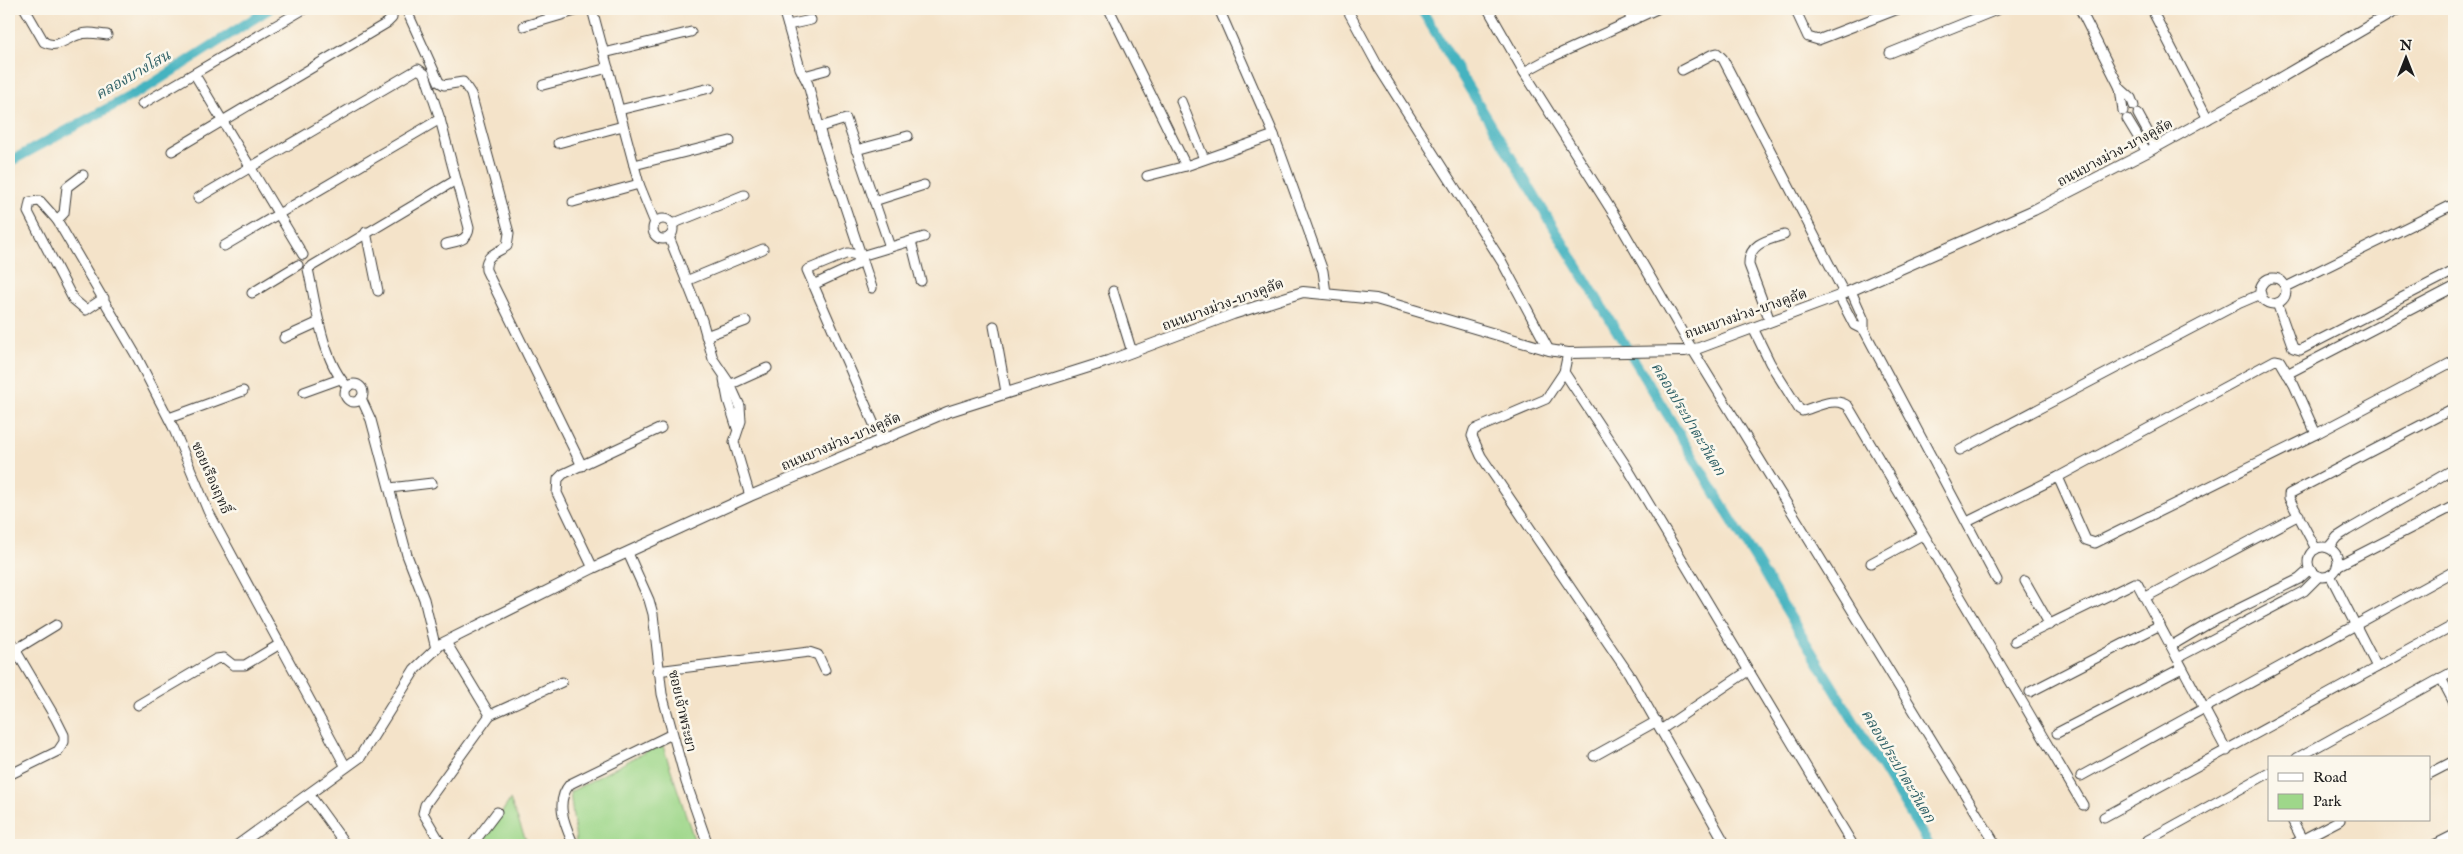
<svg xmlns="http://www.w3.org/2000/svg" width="2463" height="854" font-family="'IM FELL English','Noto Serif Thai',serif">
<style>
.green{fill:#9ed78a;stroke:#5d7a53}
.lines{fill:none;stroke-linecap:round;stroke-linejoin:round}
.canal{stroke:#45b3c0;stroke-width:10}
.minor-casing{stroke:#3c3a36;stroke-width:11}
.tertiary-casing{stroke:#3c3a36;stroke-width:12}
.minor{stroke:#fff;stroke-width:9}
.tertiary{stroke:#fff;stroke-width:10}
.labels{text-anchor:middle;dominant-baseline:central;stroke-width:5;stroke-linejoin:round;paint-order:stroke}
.street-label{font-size:14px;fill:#1c1c1c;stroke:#fbf7ec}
.water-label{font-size:15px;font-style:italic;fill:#2e6066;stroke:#fbf7ec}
</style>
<rect width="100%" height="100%" fill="#fbf7ec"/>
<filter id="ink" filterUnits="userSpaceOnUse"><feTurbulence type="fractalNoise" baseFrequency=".02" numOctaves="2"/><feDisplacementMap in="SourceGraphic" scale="10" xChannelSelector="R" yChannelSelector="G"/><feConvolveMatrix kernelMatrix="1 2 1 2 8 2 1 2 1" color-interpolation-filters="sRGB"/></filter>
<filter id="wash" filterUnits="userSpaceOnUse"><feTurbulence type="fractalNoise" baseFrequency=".0096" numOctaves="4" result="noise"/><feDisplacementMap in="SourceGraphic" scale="20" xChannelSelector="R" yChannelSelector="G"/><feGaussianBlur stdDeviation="1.12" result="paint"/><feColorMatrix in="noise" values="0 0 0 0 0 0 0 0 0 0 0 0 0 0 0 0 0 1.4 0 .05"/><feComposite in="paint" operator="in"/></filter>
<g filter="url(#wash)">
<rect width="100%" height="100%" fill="#f4e3c9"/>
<g class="green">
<polygon points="662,743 696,845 570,845 576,841 570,792"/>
<polygon points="510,800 528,845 480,845"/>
</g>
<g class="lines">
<g class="canal">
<polyline points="1421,9 1929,845"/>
<polyline points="9,162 149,86 269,9"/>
</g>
</g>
</g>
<g filter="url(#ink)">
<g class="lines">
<defs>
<g id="minor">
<path d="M25,9l19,33c13,7 21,-3 34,-7 10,-4 19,-1 29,0"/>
<path d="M406,9l33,73 5,3 19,-3 8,12 38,139 -2,13c-10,7 -23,9 -21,24l96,196"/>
<polyline points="592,9 639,184 655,223"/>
<polyline points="783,9 800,68 808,84 822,138 872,288"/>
<polyline points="1109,9 1186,166"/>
<polyline points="1219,9 1274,135 1323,271 1326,293"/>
<polyline points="1347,9 1379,68 1502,262 1549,350"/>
<polyline points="1488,9 1524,72"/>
<polyline points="1628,9 1631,20"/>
<polyline points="1657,9 1550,58 1524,72 1615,216 1692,349 1996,845"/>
<polyline points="1795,9 1808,37 1818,40 1898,9"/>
<polyline points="2080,9 2120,88 2131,98 2134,106"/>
<polyline points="2154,14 2208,119"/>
<polyline points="788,25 811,20"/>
<polyline points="524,26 582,9"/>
<polyline points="604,53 691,32"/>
<polyline points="1890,53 1999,9"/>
<polyline points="1682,70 1713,54 1717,53 1723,59 1844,293"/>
<polyline points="195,75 303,255"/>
<polyline points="804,76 826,70"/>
<polyline points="543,85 608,68"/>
<polyline points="2120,88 2123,111"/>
<polyline points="1181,101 1204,159"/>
<polyline points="142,104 304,9"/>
<polyline points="619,110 710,88"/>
<polyline points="2138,114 2156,147"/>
<polyline points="2127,119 2147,152"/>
<polyline points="820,127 846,119 890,247"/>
<polyline points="558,143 623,126"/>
<polyline points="856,150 908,136"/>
<polyline points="172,151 387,23 392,18 392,9"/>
<polyline points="634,165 730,141"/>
<polyline points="1147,176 1186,166 1274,135"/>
<path d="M198,198l220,-129 7,5 15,45 29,109c-1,13 -12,13 -23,16"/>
<polyline points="874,201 924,185"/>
<polyline points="573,202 639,184"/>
<circle cx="663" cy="229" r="10"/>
<polyline points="57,220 64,213 67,187 83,175"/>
<polyline points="672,224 744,195"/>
<polyline points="366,232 378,291"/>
<polyline points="669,237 702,320 713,359 730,384 740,406 741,421 734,442 750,496"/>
<polyline points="911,241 921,281"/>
<polyline points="224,246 440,119"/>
<polyline points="861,256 924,237"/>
<polyline points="312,266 456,180"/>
<path d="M308,269c8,35 14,93 40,118"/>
<circle cx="2273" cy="291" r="13"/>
<polyline points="686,281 763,249"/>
<path d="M813,285l43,-20 5,-9 -13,-3 -41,17c25,57 49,114 74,170"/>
<polyline points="2286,287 2454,204"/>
<polyline points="1113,291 1132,352"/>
<polyline points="1851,291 1864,320 1864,330 1997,580"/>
<polyline points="252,293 298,265"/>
<polyline points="1839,296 1854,325 1864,330"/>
<polyline points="104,298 86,310 73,299 28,212 30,202 40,201 57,220 137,357 173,427 208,511 346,767"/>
<polyline points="2277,303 2293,348 2300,350 2454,271"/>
<path d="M1770,321l-21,-56c-1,-21 18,-25 35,-30"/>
<polyline points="994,326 1006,392"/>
<path d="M1753,328l17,35 29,46 3,2c14,-4 33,-15 46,-5l235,399"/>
<polyline points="706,336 746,321"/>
<polyline points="284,338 319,322"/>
<polyline points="1568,353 1564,372 1625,464 1853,845"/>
<polyline points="1564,372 1546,399 1478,428 1474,430 1472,436 1481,456 1629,674 1726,845"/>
<polyline points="2287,374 2454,287"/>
<polyline points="724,379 728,400 737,428"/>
<circle cx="354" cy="393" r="9"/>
<polyline points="725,387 767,368"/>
<polyline points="304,392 340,379"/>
<polyline points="361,398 371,420 407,555 424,599 436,649"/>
<polyline points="169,418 243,391"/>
<polyline points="1960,450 2240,303 2261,294"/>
<polyline points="2058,477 2086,540 2095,543 2316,434 2454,361"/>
<polyline points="390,488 432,483"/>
<polyline points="1967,522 2058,477 2275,360 2280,361 2294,385 2316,434"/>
<circle cx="2323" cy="562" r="15"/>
<polyline points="2328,548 2337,537 2348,530 2454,469"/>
<polyline points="2316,549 2289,498 2289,494 2454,408"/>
<polyline points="628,553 649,600 653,614 662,694 686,782 708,845"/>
<polyline points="1871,563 1922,535"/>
<polyline points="2337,566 2454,506"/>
<polyline points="593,568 557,493 558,479 563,474 661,428"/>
<polyline points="2330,575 2377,667"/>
<polyline points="2025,581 2050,625"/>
<polyline points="2146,597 2299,515"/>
<polyline points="9,639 56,719 64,735 64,742 58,751 9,775"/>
<polyline points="2015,641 2134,583 2137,583 2227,751"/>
<polyline points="2171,646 2208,624 2299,579 2310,569"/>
<polyline points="15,650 56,625"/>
<polyline points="2177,658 2304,591 2319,576"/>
<polyline points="657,671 809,652 818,655 825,670"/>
<polyline points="2441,678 2454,703"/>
<polyline points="2030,692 2160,625"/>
<polyline points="138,705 216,659 224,658 233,665 245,665 280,644"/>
<polyline points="490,715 562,682"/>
<polyline points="1662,729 1748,671"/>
<polyline points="2057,733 2182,668"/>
<polyline points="1594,756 1657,721"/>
<polyline points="2297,758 2454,671"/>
<polyline points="2429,774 2454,761"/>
<polyline points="2081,776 2454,571"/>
<polyline points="309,794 346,845"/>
<polyline points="2104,817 2454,625"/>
<polyline points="2292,820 2305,845"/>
<path d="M572,841c-8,-18 -17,-40 -2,-57l102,-50"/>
<polyline points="442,845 423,813 425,805 490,715 446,642"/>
<polyline points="472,845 497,812"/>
<polyline points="2144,845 2148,840 2269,773"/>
<polyline points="2292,845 2340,820"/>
<polyline points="2434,845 2454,835"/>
</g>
<polyline id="tertiary" points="238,845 360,757 415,669 441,644 593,568 750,496 947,412 1108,361 1233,314 1303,292 1376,299 1549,350 1568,353 1685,351 1699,348 1839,296 2034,210 2147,152 2263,88 2398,9"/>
</defs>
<use href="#minor" class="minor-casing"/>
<use href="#tertiary" class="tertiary-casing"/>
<use href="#minor" class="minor"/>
<use href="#tertiary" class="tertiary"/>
</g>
</g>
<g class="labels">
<g class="street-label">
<text transform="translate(2115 153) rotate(-28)">ถนนบางม่วง-บางคูลัด</text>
<text transform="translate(1223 305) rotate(-20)">ถนนบางม่วง-บางคูลัด</text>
<text transform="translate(1746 314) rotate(-19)">ถนนบางม่วง-บางคูลัด</text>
<text transform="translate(841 442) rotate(-23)">ถนนบางม่วง-บางคูลัด</text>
<text transform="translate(211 478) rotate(66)">ซอยเรืองฤทธิ์</text>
<text transform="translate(682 711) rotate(77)">ซอยเจ้าพระยา</text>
</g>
<g class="water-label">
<text transform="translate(133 75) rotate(-30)">คลองบางโสน</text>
<text transform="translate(1688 419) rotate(59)">คลองประปาตะวันตก</text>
<text transform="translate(1898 766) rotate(59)">คลองประปาตะวันตก</text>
</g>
</g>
<rect width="2463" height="854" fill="none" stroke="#fbf7ec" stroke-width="30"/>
<rect x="2268" y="756" width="162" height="65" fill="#fbf7ec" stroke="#a29f99"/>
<rect x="2278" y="773" width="25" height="8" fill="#ffffff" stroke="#a29f99"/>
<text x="2313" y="782" font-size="15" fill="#1c1c1c">Road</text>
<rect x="2278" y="794" width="25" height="15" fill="#9ed78a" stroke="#a29f99"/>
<text x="2313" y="806" font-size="15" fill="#1c1c1c">Park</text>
<g transform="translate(2406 58)" stroke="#fbf7ec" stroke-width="4" paint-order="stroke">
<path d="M0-4L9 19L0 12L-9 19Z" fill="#1c1c1c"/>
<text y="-8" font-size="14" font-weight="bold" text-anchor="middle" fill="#1c1c1c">N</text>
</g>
</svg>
